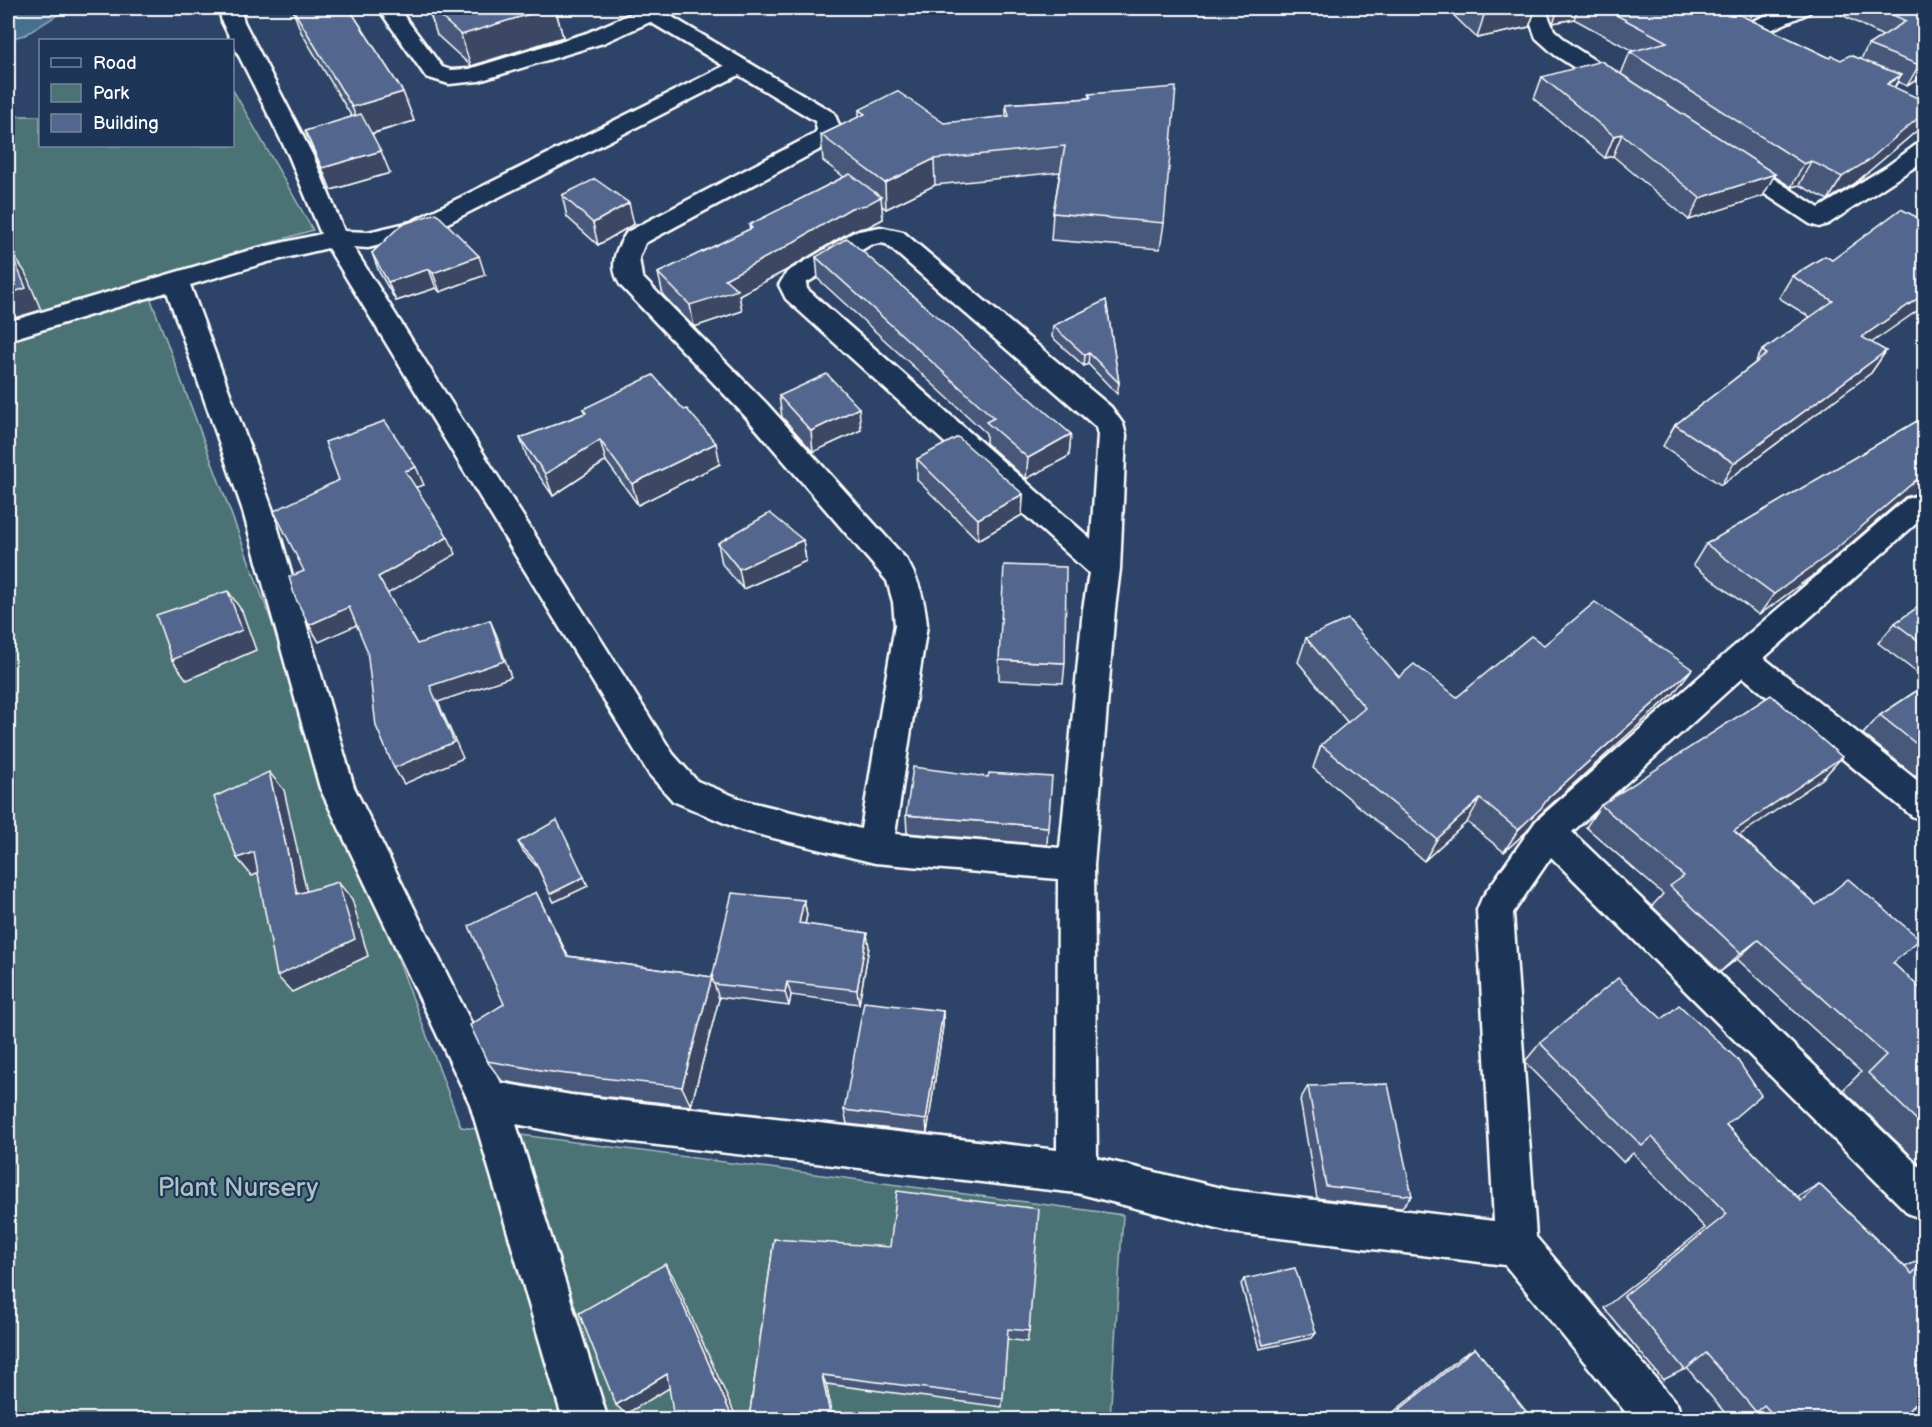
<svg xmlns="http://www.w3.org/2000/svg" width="1932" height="1427" font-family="'Balsamiq Sans',sans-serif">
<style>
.green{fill:#4b7376;stroke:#a5b9ba;stroke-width:1.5}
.water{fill:#466f8e;stroke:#90a9bb;stroke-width:1.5}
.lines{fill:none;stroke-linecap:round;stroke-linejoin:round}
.minor-casing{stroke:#fff;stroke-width:5}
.minor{fill:#1d3557;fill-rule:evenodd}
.wall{fill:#47587a;stroke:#fff;stroke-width:1.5}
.shaded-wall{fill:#3a4763;stroke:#fff;stroke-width:1.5}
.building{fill:#53668e;stroke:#fff;stroke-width:1.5}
.labels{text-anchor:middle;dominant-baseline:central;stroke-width:4.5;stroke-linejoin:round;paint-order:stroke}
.near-park-label{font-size:26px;fill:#aec0c1;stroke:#1d3557}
</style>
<rect width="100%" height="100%" fill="#2d4468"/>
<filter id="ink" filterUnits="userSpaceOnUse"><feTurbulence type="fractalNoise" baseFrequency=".0167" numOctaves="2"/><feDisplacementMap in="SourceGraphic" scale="12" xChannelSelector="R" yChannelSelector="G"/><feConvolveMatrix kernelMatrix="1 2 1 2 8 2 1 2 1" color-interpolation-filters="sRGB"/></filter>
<g filter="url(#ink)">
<polygon class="green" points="233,90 313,230 144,281 461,1127 1123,1215 1110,1419 8,1419 8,116 40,116 40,146 232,146"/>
<polygon class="water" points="8,8 69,8 25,35 8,39"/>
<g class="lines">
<defs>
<g id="minor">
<path d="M219,8h21l4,14 69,134 31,75 24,1 43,-10 313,-156 -74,-44 -47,21 -124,38 -30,3 -23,-7 -48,-69h20l44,59 9,3 18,-1 118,-36 48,-21 -2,-4h24l177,105 7,17 -11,14 -185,99 -6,15 3,19 124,126 140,156c13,21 19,41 21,66l-32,209 165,14 23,-239 6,-36 -303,-274 -7,-14 8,-13 67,-40 26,-5 23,5 208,175 12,17 3,11 -6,134 -5,40 -21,256 3,293 132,32 265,31 -17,-311 5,-12 54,-77 195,-172 175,-150 10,-3 8,3v25l-6,-2 -154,136 160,128v35l-12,-5 -169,-139 -171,155 352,339v48l-15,-5 -358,-357 -38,56 23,324 141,167 6,16h-51l-127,-155 -276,-33 -152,-39 -506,-58 -55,-11 92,296h-45l-93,-316 -150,-316 -78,-280 -75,-216 -159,48v-18l246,-73 67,-15 -32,-78 -67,-134zM739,75l76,46 2,9 -3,4 -187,98c-12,18 -19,34 -6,54l125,131 141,164 6,21 2,23 -34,204 -115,-28 -49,-20 -24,-27 -320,-507 15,1 60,-15zM880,243l6,1 210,183 2,8 -7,104 -284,-250 -1,-6 64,-38zM328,248l321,526 24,27 68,29 134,33 183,16 -1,271 -486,-55 -70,-12 -147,-296 -82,-279 -82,-223 78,-23z"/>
<polygon points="1525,8 1545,8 1554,30 1571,45 1631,84 1634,89 1631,94 1623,96 1615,94 1555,55 1536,38"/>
<polygon points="1784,8 1812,8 1809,13 1757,36 1749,38 1741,36 1738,31 1741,26"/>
<polygon points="1924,143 1924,161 1828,224 1819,227 1810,224 1723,166 1719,161 1723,156 1731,154 1739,156 1819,208 1886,167 1916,145"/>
</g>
</defs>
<use href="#minor" class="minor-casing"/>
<use href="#minor" class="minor"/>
</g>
<g class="wall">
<polygon points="292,8 349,8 403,92 414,121 372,134 390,173 331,190 305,131 352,117 301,32"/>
<polygon points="428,8 555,8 563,37 471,66 437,35"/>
<polygon points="1446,8 1536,8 1529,27 1477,38"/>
<polygon points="1546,8 1777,8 1751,20 1830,58 1841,60 1861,59 1868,45 1883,36 1842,15 1846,8 1924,8 1924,75 1907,86 1898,82 1894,88 1924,101 1924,120 1920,128 1854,184 1828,200 1799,185 1791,187 1774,176 1763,196 1689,220 1613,156 1605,158 1534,99 1542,77 1621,74 1630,52 1633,51 1574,19 1553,23"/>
<polygon points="1089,94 1164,223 1160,249 1051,240 1053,213 1060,172 935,185 886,209 882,206 883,219 868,227 853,230 785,271 739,295 742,311 694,327 663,295 658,273 750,229 749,225 844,177 823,161 821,135 859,117 859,110 944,123 1006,117 1006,104 1089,98"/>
<polygon points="562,195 634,224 598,245 567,217"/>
<polygon points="372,253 485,275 440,292 436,288 396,301 379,272"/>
<polygon points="1825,256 1871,343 1886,351 1871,373 1721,485 1663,446 1675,425 1755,363 1762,351 1810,317 1779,298 1792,276"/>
<polygon points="816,257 1071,434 1069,456 1026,479 986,443 986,433 818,279"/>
<polygon points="1106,300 1119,383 1117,394 1088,364 1084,366 1052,337 1053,326"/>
<polygon points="779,396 861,430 813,452 782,417"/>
<polygon points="583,409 720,464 638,505 606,461 553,496 528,460 520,438 585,413"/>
<polygon points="1924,417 1924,497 1915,494 1905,497 1816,573 1759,615 1693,565 1706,544"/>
<polygon points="917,459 1023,494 1022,515 978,540 917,480"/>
<polygon points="803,540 806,561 743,589 722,564 718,543"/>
<polygon points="1924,603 1924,678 1878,643 1895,623"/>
<polygon points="1306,638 1399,677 1457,697 1544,645 1674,693 1535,819 1527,831 1504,852 1467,822 1424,861 1313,768 1321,745 1348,723 1298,662"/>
<polygon points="999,660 1065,663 1063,683 999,680"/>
<polygon points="1924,686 1924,783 1863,734 1880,715"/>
<polygon points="1842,757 1822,779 1739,835 1816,905 1893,963 1924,992 1924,1168 1843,1090 1861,1072 1737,959 1720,972 1652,906 1663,894 1586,827 1601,805"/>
<polygon points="906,815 1048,827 1047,845 907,833"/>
<polygon points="518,842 588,886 554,902 538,868 523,851"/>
<polygon points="804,900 807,915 805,924 869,947 859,1004 791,995 789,1006 719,997 719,999 691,1106 571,1093 502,1081 487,1061 504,1004 548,916 568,956 712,977"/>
<polygon points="943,1011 943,1026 927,1133 847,1124 844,1110"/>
<polygon points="1541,1042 1726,1125 1797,1197 1819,1184 1905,1267 1924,1258 1924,1393 1901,1419 1744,1419 1742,1417 1734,1419 1730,1419 1687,1368 1663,1380 1604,1308 1705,1228 1633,1153 1623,1162 1526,1063 1526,1060"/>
<polygon points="1308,1086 1412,1196 1401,1208 1317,1198 1300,1100"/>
<polygon points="774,1239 1029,1331 1027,1342 1007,1339 1002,1407 826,1384 833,1419 749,1419"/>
<polygon points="1244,1279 1316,1333 1312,1338 1259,1349 1241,1284"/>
<polygon points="1475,1348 1532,1419 1385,1419 1462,1356"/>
</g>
<g class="shaded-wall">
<polygon points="549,8 555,8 563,37 471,66 461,35"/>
<polygon points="1522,8 1536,8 1529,27 1477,38 1484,15"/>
<polygon points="1559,8 1578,8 1574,19 1553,23"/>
<polygon points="1755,8 1777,8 1749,21"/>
<polygon points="1924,62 1924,75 1907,86 1919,65"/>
<polygon points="1901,75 1888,98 1887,84"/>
<polygon points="403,92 414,121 363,136 352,107"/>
<polygon points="1924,113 1924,120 1920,128 1854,184 1828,200 1842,177"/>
<polygon points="1622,134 1613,156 1605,158 1614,136"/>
<polygon points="381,151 390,173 331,190 322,168"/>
<polygon points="934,159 935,185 886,209 885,183"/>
<polygon points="1811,161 1799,185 1791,187 1804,164"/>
<polygon points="1775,174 1763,196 1689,220 1700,198"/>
<polygon points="881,197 883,219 868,227 853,230 785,271 739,295 742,311 694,327 690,305 725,279 851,208"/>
<polygon points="629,203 634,224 598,245 593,223"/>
<polygon points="10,250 25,272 41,310 8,320 8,294"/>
<polygon points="479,256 485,275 440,292 433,273"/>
<polygon points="429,269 436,288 396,301 388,282"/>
<polygon points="1924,294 1924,306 1848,359 1862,337"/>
<polygon points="1886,351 1871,373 1721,485 1734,463"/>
<polygon points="1089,353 1088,364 1084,366 1085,355"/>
<polygon points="859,408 861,430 813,452 811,431"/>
<polygon points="1071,434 1069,456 1026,479 1028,458"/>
<polygon points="600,440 606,461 553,496 545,474"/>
<polygon points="716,443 720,464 638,505 632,484"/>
<polygon points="416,467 424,485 413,488 405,471"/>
<polygon points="1924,475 1924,482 1915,494 1905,497 1816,573 1759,615 1774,594 1921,476"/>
<polygon points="1023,494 1022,515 978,540 978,519"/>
<polygon points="448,537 456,554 387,594 378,577"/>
<polygon points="803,540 806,561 743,589 739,569"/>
<polygon points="228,591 242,611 256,650 187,680 172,660"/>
<polygon points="349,607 359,624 319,642 309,625"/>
<polygon points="490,620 497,636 511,677 438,702 463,758 404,784 394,768 430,686"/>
<polygon points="1692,669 1674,693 1535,819 1527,831 1504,852 1518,830 1549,797"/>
<polygon points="1842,757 1822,779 1715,852 1734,831"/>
<polygon points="269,772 284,790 311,911 297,894"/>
<polygon points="1480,799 1467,822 1424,861 1437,839"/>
<polygon points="254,852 269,869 252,876 237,858"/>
<polygon points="584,877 588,886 554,902 550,894"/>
<polygon points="338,882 352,899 368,956 292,992 277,976"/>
<polygon points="536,892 579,978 567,956"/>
<polygon points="804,900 807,915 802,938 799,923"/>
<polygon points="867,933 869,947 859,1004 857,990"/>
<polygon points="1758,940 1737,959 1720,972 1741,953"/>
<polygon points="712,977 719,999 691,1106 682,1087"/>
<polygon points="787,982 791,995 789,1006 785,992"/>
<polygon points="943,1011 943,1026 927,1133 926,1120"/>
<polygon points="665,1264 673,1276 737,1419 733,1419"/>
<polygon points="667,1374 676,1384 626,1414 616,1405"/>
<polygon points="822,1375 826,1384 833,1419 831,1419"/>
</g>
<g class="building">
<polygon points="292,8 349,8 403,92 352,107"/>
<polygon points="431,8 549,8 461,35"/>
<polygon points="1476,8 1522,8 1484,15"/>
<polygon points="1603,8 1735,8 1741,11 1736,13 1830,58 1832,56 1841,60 1850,55 1901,75 1887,84 1924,101 1924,113 1868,161 1842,177 1811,161 1804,164 1630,52 1667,42"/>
<polygon points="1878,8 1924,8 1924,62 1919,65 1868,45 1906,21"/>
<polygon points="1601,61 1775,174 1700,198 1622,134 1614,136 1542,77"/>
<polygon points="1176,87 1164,223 1053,213 1065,146 934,159 885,183 821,135 865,114 859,110 897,91 944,123 1009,116 1006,104 1091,98 1089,94"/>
<polygon points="361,114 381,151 322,168 305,131"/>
<polygon points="850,174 881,197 866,205 851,208 782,249 725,279 738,290 690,305 658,273 752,228 749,225"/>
<polygon points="595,179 629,203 593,223 562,195"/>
<polygon points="1901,209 1924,221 1924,294 1862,337 1886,351 1734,463 1675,425 1767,354 1762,351 1833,301 1792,276 1825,256 1832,260"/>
<polygon points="436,213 479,256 433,273 429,269 388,282 372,253 401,225"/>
<polygon points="847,238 1071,434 1028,458 986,422 994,418 816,257"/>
<polygon points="10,250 26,288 8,294 8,251"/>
<polygon points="1106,300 1119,383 1089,353 1085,355 1053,326"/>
<polygon points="827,374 859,408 811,431 779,396"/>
<polygon points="653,375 684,410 687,409 716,443 632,484 600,440 545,474 520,438 586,413 583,409"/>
<polygon points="1924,417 1924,475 1921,476 1831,553 1774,594 1706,544"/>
<polygon points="385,421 416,467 405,471 448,537 378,577 417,644 490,620 504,661 430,686 454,742 394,768 376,726 367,650 349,607 309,625 295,597 289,577 304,571 274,511 339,480 325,442"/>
<polygon points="958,437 1023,494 978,519 917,459"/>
<polygon points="770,513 803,540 739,569 718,543"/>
<polygon points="1004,565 1066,567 1065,663 999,660"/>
<polygon points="228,591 242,630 172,660 156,615"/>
<polygon points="1595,602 1692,669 1549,797 1541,808 1518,830 1480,799 1437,839 1321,745 1365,708 1306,638 1348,619 1399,677 1414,664 1457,697 1531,636 1544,645"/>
<polygon points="1924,603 1924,645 1895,623"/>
<polygon points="1924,686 1924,750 1880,715"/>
<polygon points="1771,695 1842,757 1734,831 1816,905 1848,879 1920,939 1893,963 1924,992 1924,1127 1868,1073 1886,1055 1758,940 1741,953 1670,886 1684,876 1601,805"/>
<polygon points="913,767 988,777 989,773 1052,777 1048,827 906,815"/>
<polygon points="269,772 297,894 338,882 355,939 277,976 254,852 237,858 214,797"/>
<polygon points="557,820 584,877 550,894 535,861 518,842"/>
<polygon points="536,892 567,956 712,977 682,1087 558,1073 487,1061 470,1025 504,1004 469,926"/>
<polygon points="732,893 804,900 799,923 867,933 857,990 787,982 785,992 714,984 712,978"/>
<polygon points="1618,978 1662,1019 1679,1005 1737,1059 1761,1095 1726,1125 1801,1201 1819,1184 1912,1274 1924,1260 1924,1393 1901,1419 1777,1419 1764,1405 1756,1412 1706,1353 1685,1370 1624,1296 1727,1214 1652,1137 1642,1146 1542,1045 1541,1042"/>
<polygon points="864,1002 943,1011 926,1120 844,1110"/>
<polygon points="1388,1084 1412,1196 1326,1186 1308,1086"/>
<polygon points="897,1191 1039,1209 1029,1331 1008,1329 1003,1398 822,1375 831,1419 749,1419 774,1239 890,1247"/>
<polygon points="665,1264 733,1419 674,1419 667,1374 616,1405 579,1313"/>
<polygon points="1295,1268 1316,1333 1263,1345 1244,1279"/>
<polygon points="1475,1348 1532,1419 1388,1419"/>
</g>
</g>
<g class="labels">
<g class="near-park-label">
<text x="238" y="1188">Plant Nursery</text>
</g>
</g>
<rect width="1932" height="1427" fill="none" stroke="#1d3557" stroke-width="30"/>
<rect x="15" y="15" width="1902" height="1397" fill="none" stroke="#fff" stroke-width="2" filter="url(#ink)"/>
<rect x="39" y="39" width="195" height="108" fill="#1d3557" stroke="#77869a" stroke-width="1.5"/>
<rect x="51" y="58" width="30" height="9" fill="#1d3557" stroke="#77869a" stroke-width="1.5"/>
<text x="93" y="69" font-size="18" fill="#ffffff">Road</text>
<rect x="51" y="84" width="30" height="18" fill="#4b7376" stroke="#77869a" stroke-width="1.5"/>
<text x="93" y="99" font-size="18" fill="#ffffff">Park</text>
<rect x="51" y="114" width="30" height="18" fill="#53668e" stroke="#77869a" stroke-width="1.5"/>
<text x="93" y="129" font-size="18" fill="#ffffff">Building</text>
</svg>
